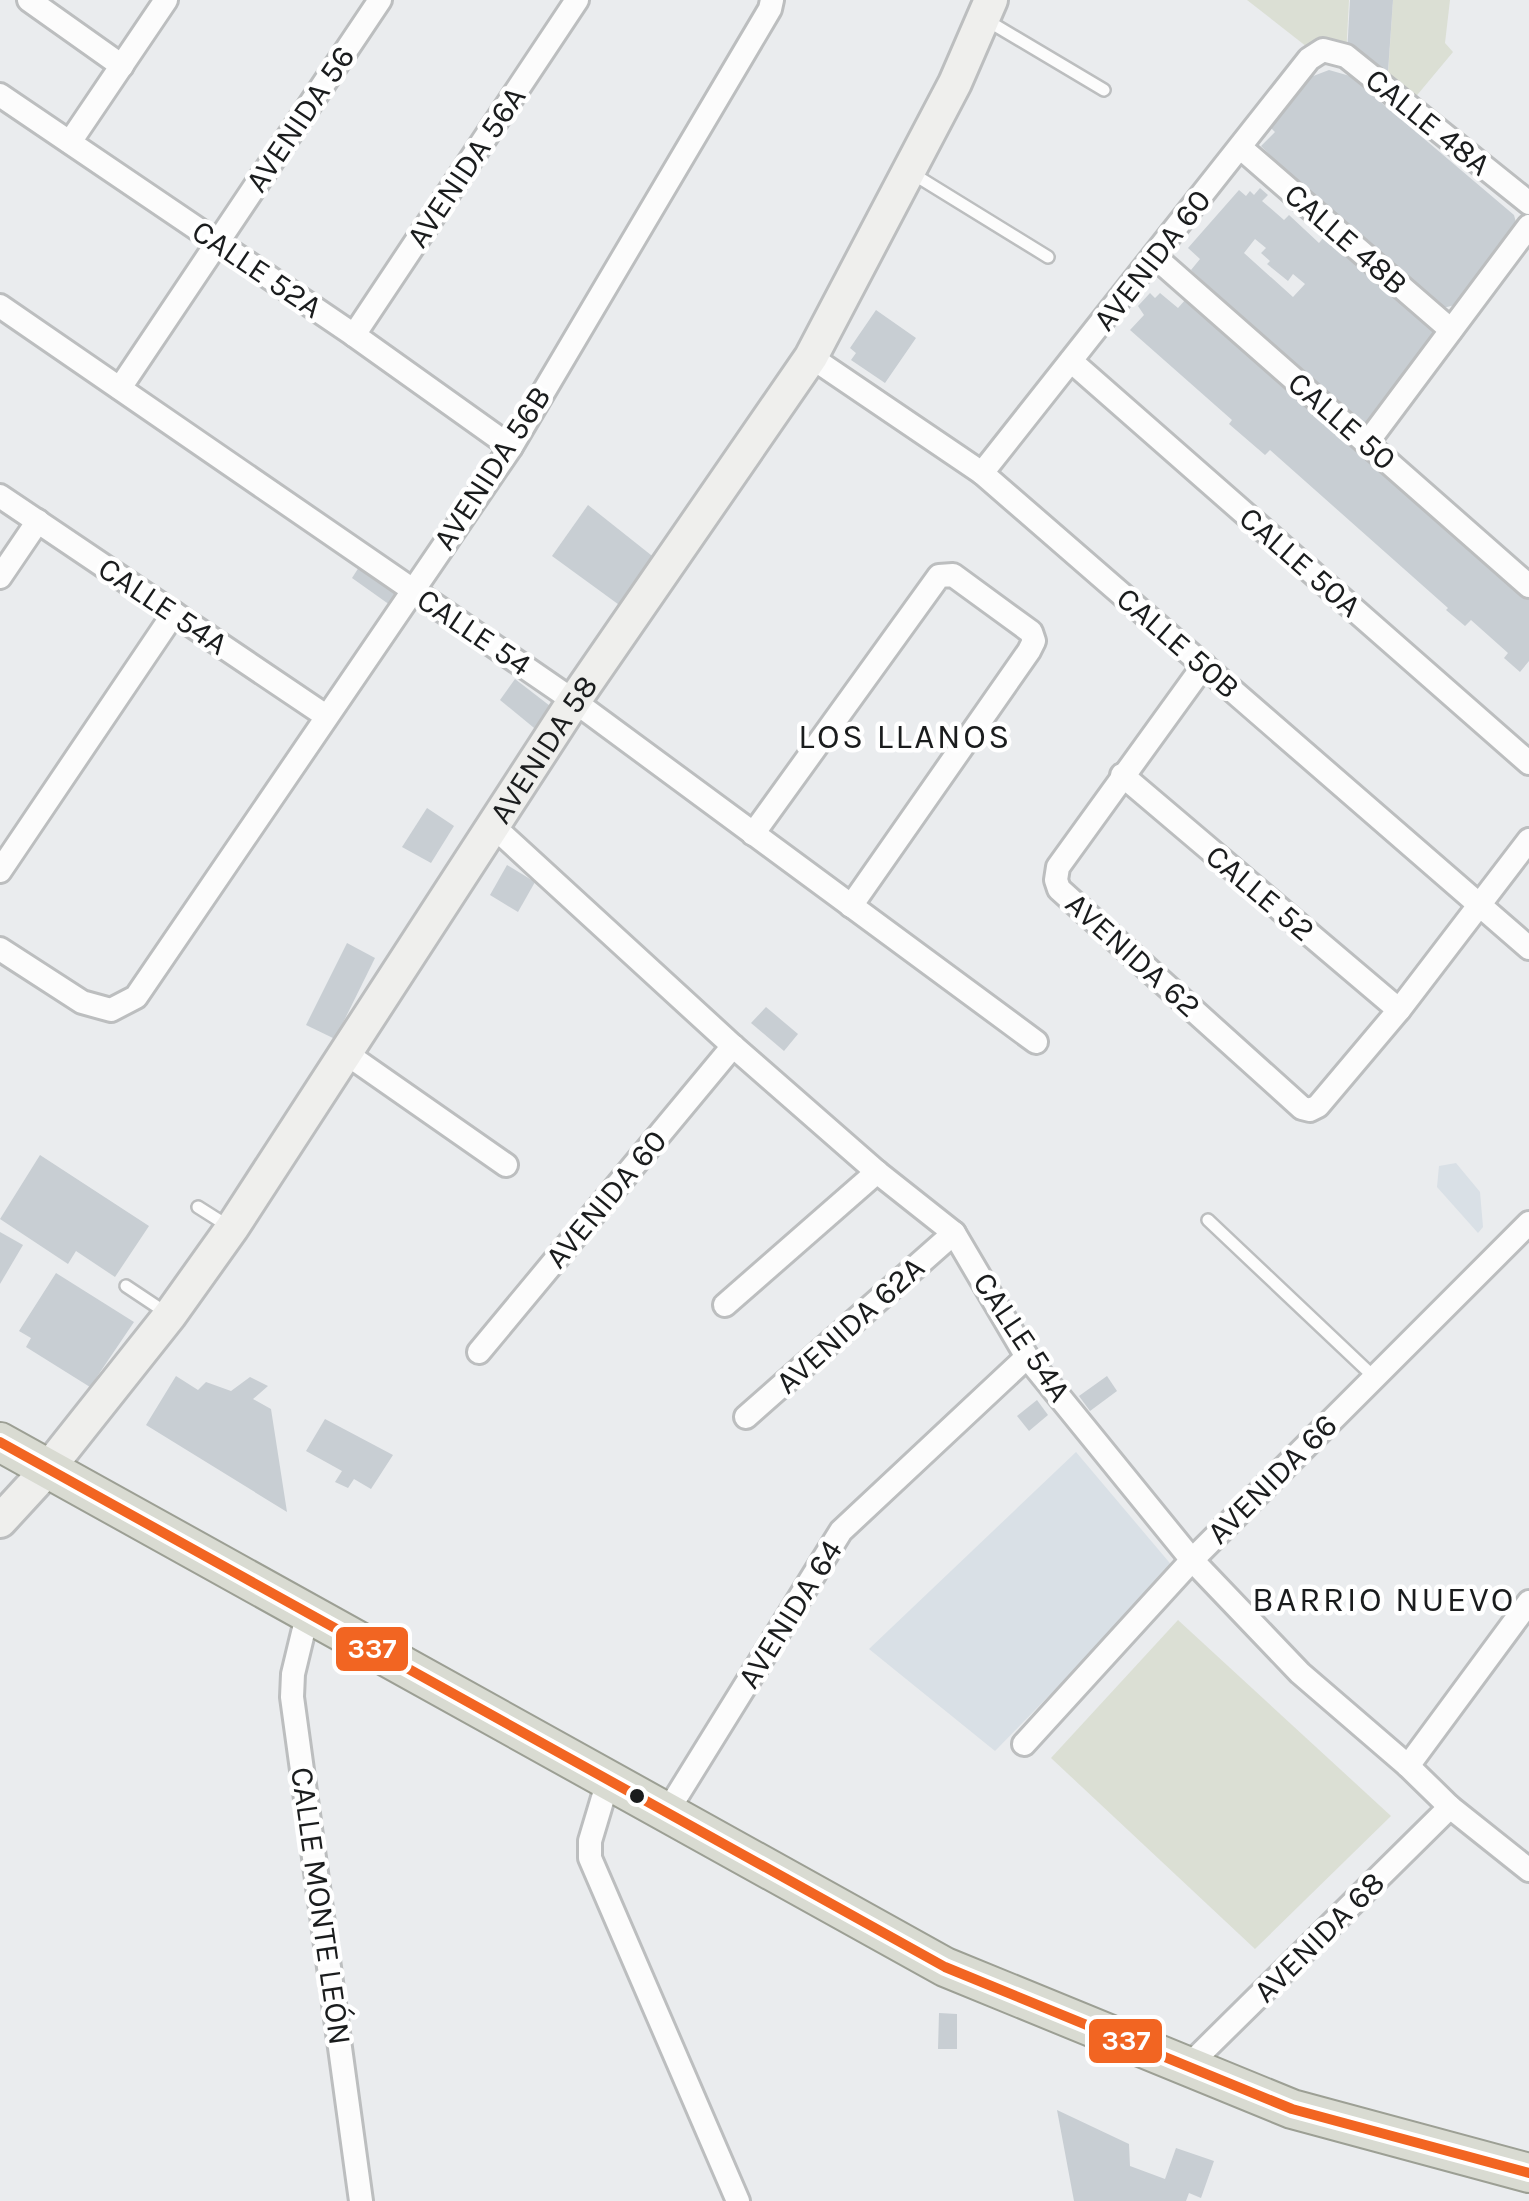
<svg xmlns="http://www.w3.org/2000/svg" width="1529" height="2201" font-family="Karla,sans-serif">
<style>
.built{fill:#d9e0e6}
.green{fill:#dbdfd4}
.building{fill:#c8ced3;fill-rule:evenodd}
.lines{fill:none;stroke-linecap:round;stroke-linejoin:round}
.service-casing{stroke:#bcbebf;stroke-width:16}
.minor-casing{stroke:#bcbebf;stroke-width:28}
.secondary-casing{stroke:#bcbebf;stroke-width:38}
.trunk-casing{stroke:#9c9f94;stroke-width:42}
.service{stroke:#fcfcfc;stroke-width:11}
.minor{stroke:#fcfcfc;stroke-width:22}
.secondary{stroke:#efefed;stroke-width:32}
.trunk{stroke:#d9dbd2;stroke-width:38}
.bus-1-casing{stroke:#fff;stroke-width:18}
.bus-1{stroke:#f26522;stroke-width:10}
.bus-dot{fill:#1a1c1d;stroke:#fff;stroke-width:4}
.labels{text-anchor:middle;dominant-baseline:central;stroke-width:9;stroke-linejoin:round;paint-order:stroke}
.street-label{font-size:32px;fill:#1a1c1d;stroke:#fff}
.neighbourhood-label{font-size:35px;letter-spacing:2.5px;fill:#1a1c1d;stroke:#fff}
.line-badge{stroke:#fff;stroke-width:4}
.badge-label{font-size:28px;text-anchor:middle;font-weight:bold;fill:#fff}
</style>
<rect width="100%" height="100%" fill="#eaecee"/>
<g class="built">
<polygon points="1456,1163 1480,1192 1483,1227 1478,1233 1437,1187 1439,1166"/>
<polygon points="1076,1452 1174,1568 995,1751 869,1649"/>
</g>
<g class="green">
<polygon points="1247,0 1349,0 1346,56 1316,54"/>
<polygon points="1393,0 1450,0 1445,43 1453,52 1408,106 1387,88"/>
<polygon points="1178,1620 1391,1816 1255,1949 1051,1758"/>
</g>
<g class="building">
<polygon points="1350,0 1393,0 1387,86 1347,54"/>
<polygon points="1329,70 1350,76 1514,215 1518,230 1463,303 1443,308 1428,295 1426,299 1275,166 1278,163 1261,146 1275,132 1268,125 1308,78"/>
<path d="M1260,188l8,7 -6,6 14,12 8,7 5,-5 30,28 4,-5 110,90v17l-58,74 -17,6 -167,-155 9,-11 -12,-11 51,-58 7,6 4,-5 4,4zM1255,239l11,9 -5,5 9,8 -3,3 21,17 5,-7 12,10 -12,13 -49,-44z"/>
<polygon points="1150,293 1155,298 1160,293 1178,308 1186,299 1330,422 1396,486 1529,600 1529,661 1520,672 1504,658 1508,653 1471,620 1465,626 1446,610 1448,608 1270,450 1265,455 1229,424 1232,420 1130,330 1144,315 1138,306"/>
<polygon points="876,310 916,338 885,383 851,360 856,353 850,348"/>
<polygon points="588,505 656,559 622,607 552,556"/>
<polygon points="361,564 400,591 390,605 352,578"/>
<polygon points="515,679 554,709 539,732 500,700"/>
<polygon points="427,808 454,826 431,863 402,847"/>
<polygon points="507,865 535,882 518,912 490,895"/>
<polygon points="347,943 375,958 335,1039 306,1025"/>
<polygon points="766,1007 798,1034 784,1051 751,1023"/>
<polygon points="40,1155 149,1226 115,1277 76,1251 68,1264 0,1219"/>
<polygon points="0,1232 23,1245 0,1284"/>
<polygon points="56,1273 134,1322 90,1387 26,1347 31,1338 19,1331"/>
<polygon points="176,1376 198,1390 206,1382 231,1391 250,1377 268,1386 253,1399 271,1409 287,1512 146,1425"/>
<polygon points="1107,1376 1117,1391 1090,1411 1079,1396"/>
<polygon points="1037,1400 1048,1415 1029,1431 1017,1416"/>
<polygon points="325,1419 393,1455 371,1489 354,1479 348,1488 335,1482 342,1471 306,1451"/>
<polygon points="939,2013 957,2014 957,2049 938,2049"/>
<polygon points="1057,2110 1129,2144 1130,2166 1165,2179 1176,2148 1214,2161 1201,2198 1189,2193 1186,2201 1074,2201"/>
</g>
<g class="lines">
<defs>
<g id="service">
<polyline points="988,21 1104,90"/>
<polyline points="910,172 1048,257"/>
<polyline points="198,1207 228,1226"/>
<polyline points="1208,1220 1374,1377"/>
<polyline points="126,1286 168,1314"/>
</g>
<g id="minor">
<polyline points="29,0 122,66"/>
<polyline points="0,95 354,335 511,447"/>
<polyline points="70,142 166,0"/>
<polyline points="1241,148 1451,330"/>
<polyline points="1155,257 1529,586"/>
<polyline points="0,306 574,701 1036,1042"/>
<polyline points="354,335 577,0"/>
<polyline points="811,357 982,473 1529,948"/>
<polyline points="1071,361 1529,763"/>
<polyline points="120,388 380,0"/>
<polyline points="1367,443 1529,226"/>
<polyline points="982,473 1309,59 1323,50 1346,56 1529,203"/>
<polyline points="0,496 326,716"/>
<polyline points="0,577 38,521"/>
<polyline points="1204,665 1058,867 1056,880 1059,889 1302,1108 1310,1110 1318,1106 1399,1010 1529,840"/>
<polyline points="1122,775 1399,1010"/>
<polyline points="493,826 733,1046 877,1172 954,1233 1027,1357 1192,1560 1300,1673 1408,1766 1450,1807 1529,1870"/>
<polyline points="753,834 939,576 953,575 1031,632 1034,641 1029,651 851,906"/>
<polyline points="0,871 174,613"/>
<polyline points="0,949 82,1002 111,1010 136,997 511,447 770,9 772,0"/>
<polyline points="347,1054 506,1165"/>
<polyline points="725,1305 877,1172"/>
<polyline points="479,1352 733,1046"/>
<polyline points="746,1417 954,1233"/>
<polyline points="308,1612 293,1674 292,1697 361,2201"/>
<polyline points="1024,1744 1192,1560 1529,1223"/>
<polyline points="1408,1766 1529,1602"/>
<polyline points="608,1781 590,1841 590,1858 738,2201"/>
<polyline points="667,1812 841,1531 1027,1357"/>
<polyline points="1188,2066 1450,1807"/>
</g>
<g id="secondary">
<path id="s1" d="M0,1521l47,-51 123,-155 62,-87 342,-527 237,-344 144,-274 36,-83"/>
</g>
<polyline id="trunk" points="0,1442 945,1967 1292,2109 1529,2173"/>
</defs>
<use href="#service" class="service-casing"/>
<use href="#minor" class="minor-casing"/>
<use href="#secondary" class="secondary-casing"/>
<use href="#trunk" class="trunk-casing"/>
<use href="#service" class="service"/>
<use href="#minor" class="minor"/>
<use href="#secondary" class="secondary"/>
<use href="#trunk" class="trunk"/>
<defs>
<polyline id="bus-1" points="0,1442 945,1967 1292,2109 1529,2173"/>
</defs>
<use href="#bus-1" class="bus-1-casing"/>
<use href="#bus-1" class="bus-1"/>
</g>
<circle class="bus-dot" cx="637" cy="1796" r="9"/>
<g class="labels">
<g class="street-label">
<text transform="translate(300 119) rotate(-56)">AVENIDA 56</text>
<text transform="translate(1428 122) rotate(39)">CALLE 48A</text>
<text transform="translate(466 167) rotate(-56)">AVENIDA 56A</text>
<text transform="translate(1346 239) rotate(41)">CALLE 48B</text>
<text transform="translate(1152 260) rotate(-52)">AVENIDA 60</text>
<text transform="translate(257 269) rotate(34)">CALLE 52A</text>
<text transform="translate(1342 421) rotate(41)">CALLE 50</text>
<text transform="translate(492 468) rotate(-57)">AVENIDA 56B</text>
<text transform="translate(1300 562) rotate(41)">CALLE 50A</text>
<text transform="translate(163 606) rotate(34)">CALLE 54A</text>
<text transform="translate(474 632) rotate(34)">CALLE 54</text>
<text transform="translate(1178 643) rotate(41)">CALLE 50B</text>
<text stroke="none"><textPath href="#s1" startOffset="945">AVENIDA 58</textPath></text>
<text transform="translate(1260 893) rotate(40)">CALLE 52</text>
<text transform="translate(1133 955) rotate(42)">AVENIDA 62</text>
<text transform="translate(606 1199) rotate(-50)">AVENIDA 60</text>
<text transform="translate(850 1325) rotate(-42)">AVENIDA 62A</text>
<text transform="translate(1022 1337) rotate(56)">CALLE 54A</text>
<text transform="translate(1272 1479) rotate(-45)">AVENIDA 66</text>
<text transform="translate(790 1614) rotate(-58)">AVENIDA 64</text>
<text transform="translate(321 1906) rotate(82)">CALLE MONTE LEÓN</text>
<text transform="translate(1319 1937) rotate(-45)">AVENIDA 68</text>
</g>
<g class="neighbourhood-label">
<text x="905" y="736">LOS LLANOS</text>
<text x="1384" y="1599">BARRIO NUEVO</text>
</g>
</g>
<g class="line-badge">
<rect x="334" y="1625" width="76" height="48" rx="10" fill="#f26522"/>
<rect x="1087" y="2017" width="77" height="48" rx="10" fill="#f26522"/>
</g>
<g class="badge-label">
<text x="372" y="1658">337</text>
<text x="1126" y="2050">337</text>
</g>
</svg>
